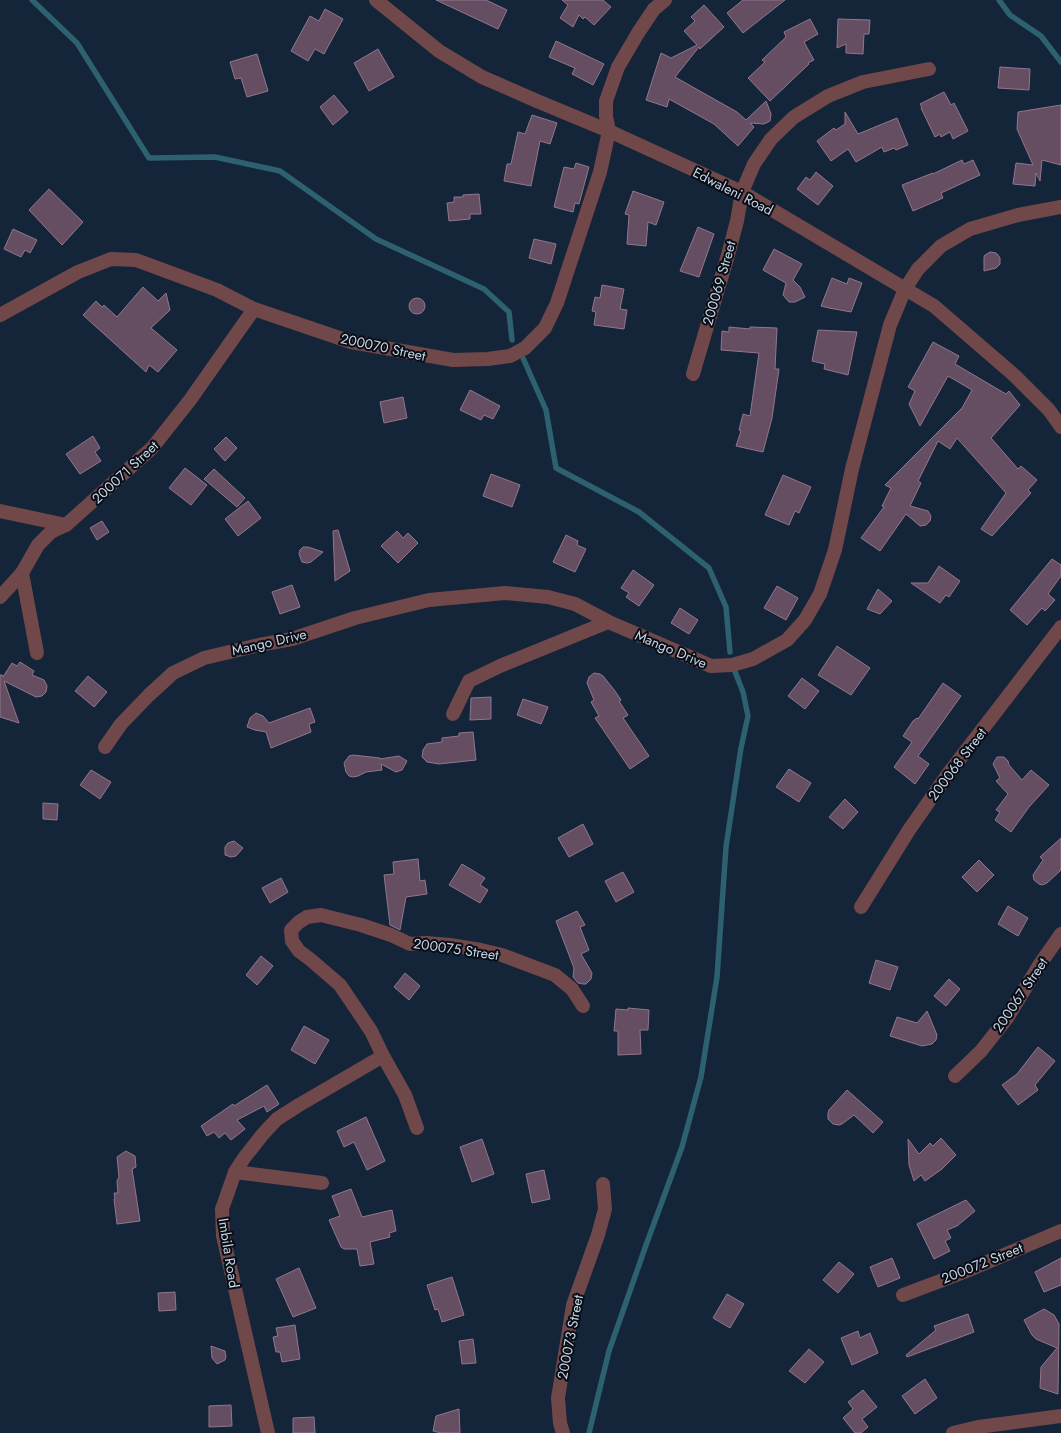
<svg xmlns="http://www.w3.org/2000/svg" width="1061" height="1433" font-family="Jost,sans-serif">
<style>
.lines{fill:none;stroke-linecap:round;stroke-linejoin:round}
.stream{stroke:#2d616f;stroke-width:5.5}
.building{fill:#654d62;stroke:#91778d}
.minor{stroke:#704849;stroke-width:14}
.labels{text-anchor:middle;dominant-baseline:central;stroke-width:4;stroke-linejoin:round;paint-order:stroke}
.street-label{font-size:14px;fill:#cad5e3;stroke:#060d17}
</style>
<rect width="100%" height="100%" fill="#142439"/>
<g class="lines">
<g class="stream">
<polyline points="32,0 77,43 149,158 215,157 280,171 376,239 484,289 509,312 512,340"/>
<polyline points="999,0 1010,15 1041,36 1061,62"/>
<polyline points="523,358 546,410 556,468 639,512 709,568 726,607 730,652"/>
<polyline points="589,1433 609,1351 645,1248 682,1147 701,1077 717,977 726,847 741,748 748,716 743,692 734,669"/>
</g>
</g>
<g class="building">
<polygon points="436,0 486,0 507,10 498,29"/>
<polygon points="562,0 603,0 611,7 594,25 585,17 583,19 579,15 573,27 560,18 568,5"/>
<polygon points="743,0 785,0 743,33 727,13"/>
<polygon points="704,5 724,27 700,49 699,47 675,77 737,112 746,120 766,101 771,114 770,121 764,124 750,123 754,127 738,146 714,124 669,99 667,107 646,100 661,53 671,58 697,45 684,31 695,21 691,17"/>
<polygon points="325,9 343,19 324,54 315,49 308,61 291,51 310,16 319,21"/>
<polygon points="810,19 818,34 804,42 814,60 808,63 809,64 770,101 748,78 765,62 762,60 786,37 784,32"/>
<polygon points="838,19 870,20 869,34 864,34 863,54 846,53 846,44 837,48"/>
<polygon points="556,41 604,64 593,85 572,74 575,68 549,57"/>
<polygon points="378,49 394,77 369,91 354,63"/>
<polygon points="257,54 268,91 247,97 241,78 235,79 230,62"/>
<polygon points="1000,67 1030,69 1029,90 998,88"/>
<polygon points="944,92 951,105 954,103 968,131 953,139 950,132 941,137 940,134 935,137 921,108 922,107 920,104"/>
<polygon points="334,95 348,112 333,125 320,107"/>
<polygon points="1061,105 1061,165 1042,160 1040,181 1036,173 1035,186 1013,184 1016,163 1033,165 1017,129 1018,112"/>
<polygon points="845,112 858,134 897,118 908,145 896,150 894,148 884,152 882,147 856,162 848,149 831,161 817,141 834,128 836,130 845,124"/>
<polygon points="532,115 557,123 550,144 540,141 531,186 504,181 507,164 511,164 518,132 525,134"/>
<polygon points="962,160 964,164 973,160 980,175 941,193 943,198 913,211 902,185 933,173 933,174"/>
<polygon points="576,163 589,167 579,204 575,203 573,212 554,207 564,167 574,169"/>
<polygon points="816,172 833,186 818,205 797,189 806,177 810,180"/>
<polygon points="49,189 83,222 62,245 29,210"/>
<polygon points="633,191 664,202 656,225 648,222 646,246 627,244 629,215 625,214"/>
<polygon points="479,194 481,214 470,214 470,219 449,221 447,203 454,202 454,197 463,197 463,195"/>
<polygon points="698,227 714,234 699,277 680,271"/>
<polygon points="13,229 37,240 30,253 25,250 21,257 4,249"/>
<polygon points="534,239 556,244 551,264 529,258"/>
<polygon points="774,249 802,264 793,280 800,287 805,297 795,302 789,302 783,295 786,283 763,270"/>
<polygon points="990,252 996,253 998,255 1000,258 1000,264 996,268 984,271 984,257 985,255"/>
<polygon points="832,278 847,284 849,278 862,283 851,312 829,308 821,306"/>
<polygon points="602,285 624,289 620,309 627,310 624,329 594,325 596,312 592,311 595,297 600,298"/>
<polygon points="143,287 158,301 166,293 170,310 151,328 177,350 158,372 149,365 146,372 83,315 96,301 102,307 104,305 117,317"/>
<circle cx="417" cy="306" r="8"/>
<polygon points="729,327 750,329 750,327 777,328 775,369 779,369 772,418 763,452 736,446 741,431 739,430 743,414 750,416 759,353 721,350 722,331 729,332"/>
<polygon points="818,330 857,332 848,375 824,369 825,364 812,361"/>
<polygon points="933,342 959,356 955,364 1006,394 1009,391 1020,405 991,438 1018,469 1021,466 1037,480 1028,490 1031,493 992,536 981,529 1006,493 957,438 950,449 938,441 918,481 921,483 910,506 928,511 931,516 930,521 926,525 920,526 906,514 880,551 861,538 884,507 882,506 891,488 885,485 962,408 972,390 948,376 920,426 909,404 915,391 908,387"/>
<polygon points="470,390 500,406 493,419 484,415 481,420 460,410"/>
<polygon points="403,397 407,418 384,423 380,402"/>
<polygon points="93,436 100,448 95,452 101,461 80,474 66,454"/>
<polygon points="226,437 237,448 225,461 214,449"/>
<polygon points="185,468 207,485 191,505 169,488"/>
<polygon points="214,469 245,498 237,507 204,479"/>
<polygon points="491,474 520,485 512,507 483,496"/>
<polygon points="783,475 811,487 799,513 795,511 789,525 765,515"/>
<polygon points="248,501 261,518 238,536 225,519"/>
<polygon points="102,521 109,532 97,540 90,528"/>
<polygon points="338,530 350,571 335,581 333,531"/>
<polygon points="397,531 403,538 408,533 418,543 398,563 381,546"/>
<polygon points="566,535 578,541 577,545 586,549 575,572 553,562"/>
<polygon points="303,547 308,547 323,552 311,562 307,563 302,562 299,554 300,550"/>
<polygon points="1052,559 1061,565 1061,576 1048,594 1055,600 1045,611 1042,608 1027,625 1010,610"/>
<polygon points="939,566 960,581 949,597 946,595 940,603 911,583 928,583"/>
<polygon points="633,570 654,585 639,606 626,597 629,593 621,588"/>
<polygon points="292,585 300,607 280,614 272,592"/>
<polygon points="777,586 798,598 786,620 764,608"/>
<polygon points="878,589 892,601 880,614 867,609"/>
<polygon points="680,608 698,620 689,634 671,623"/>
<polygon points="837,646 870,668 851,695 818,675"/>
<polygon points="20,662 34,671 32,675 44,680 47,686 46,692 42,696 36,697 4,681 19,723 0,717 0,675 2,675 3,677 12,663 17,666"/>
<polygon points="594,673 600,674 603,676 615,691 621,700 619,701 628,715 623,718 649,756 630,769 595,718 599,716 591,702 594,700 587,683 589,677"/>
<polygon points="88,676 107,692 94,707 75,691"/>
<polygon points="802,678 819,691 805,709 788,696"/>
<polygon points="943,683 961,696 918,756 929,764 915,784 894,767 912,742 903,736 913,721 917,718 918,719"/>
<polygon points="491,697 491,719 470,720 471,698"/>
<polygon points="523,699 548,707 541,724 517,715"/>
<polygon points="310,708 315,722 309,724 311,732 271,748 266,732 255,730 247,727 250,718 256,713 263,716 269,723"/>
<polygon points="473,732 476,760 439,764 427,762 422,757 423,750 427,744 442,742 442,738 459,736 459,733"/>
<polygon points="353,755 380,758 380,759 399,756 407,761 402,770 396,772 381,764 382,770 366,772 358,776 353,777 349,776 346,772 344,763 349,756"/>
<polygon points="997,757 1004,757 1008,761 1009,765 1022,780 1031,770 1049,785 1029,807 1011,832 995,820 1000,812 996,810 1008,794 996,781 1000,778 993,764"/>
<polygon points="789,769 811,783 799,802 776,787"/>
<polygon points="91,770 111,782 100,799 80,785"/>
<polygon points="845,799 858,812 843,829 829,817"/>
<polygon points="43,803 58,804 57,820 43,819"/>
<polygon points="583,824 593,844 569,857 558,838"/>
<polygon points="1061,838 1061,870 1047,883 1042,885 1039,884 1034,880 1033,875 1043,860 1040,857"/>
<polygon points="234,841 243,848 236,856 231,857 225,855 225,847 228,843"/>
<polygon points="418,859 420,881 425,880 427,894 406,897 400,930 390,925 384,875 394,874 393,862"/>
<polygon points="979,860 994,875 977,892 962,877"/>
<polygon points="462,864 485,878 480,885 488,890 480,903 449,885"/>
<polygon points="623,872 634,892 616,902 605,881"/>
<polygon points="281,878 288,892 270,903 262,888"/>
<polygon points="1008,906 1028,918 1018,936 998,924"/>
<polygon points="577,911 585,925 580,927 589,950 581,954 592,973 591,979 586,984 583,984 578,983 573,977 574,968 556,921"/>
<polygon points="261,956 273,966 257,985 246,975"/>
<polygon points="876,960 898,967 890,990 869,983"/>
<polygon points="405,973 420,986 409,1000 394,987"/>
<polygon points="949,979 960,989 946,1006 934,996"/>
<polygon points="628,1008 649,1010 648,1030 640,1030 641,1054 618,1055 618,1031 614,1031 616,1009 628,1010"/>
<polygon points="927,1011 937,1035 936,1040 932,1044 922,1046 890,1036 897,1017 917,1023"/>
<polygon points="304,1026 329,1040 315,1064 291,1050"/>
<polygon points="1038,1047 1055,1061 1035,1085 1038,1090 1018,1105 1002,1085 1017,1074"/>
<polygon points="267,1085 279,1104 267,1112 264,1106 237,1120 245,1129 231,1140 225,1133 219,1138 214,1132 207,1136 201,1126 233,1104 234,1106"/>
<polygon points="847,1090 883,1122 873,1133 854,1115 842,1124 839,1125 833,1124 828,1119 828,1113 829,1110"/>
<polygon points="366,1117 385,1161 367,1170 354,1142 344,1147 337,1131"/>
<polygon points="941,1138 956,1155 942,1169 925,1181 921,1175 914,1181 909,1165 908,1139 919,1154 930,1143 933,1146"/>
<polygon points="482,1139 494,1174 472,1182 460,1147"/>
<polygon points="126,1151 135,1156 136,1167 132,1169 140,1221 117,1224 114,1199 115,1199 114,1193 118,1193 117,1181 119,1177 117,1157"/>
<polygon points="544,1170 550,1199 532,1203 526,1174"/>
<polygon points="351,1189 362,1217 392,1210 396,1231 389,1233 390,1237 370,1242 374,1264 360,1266 357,1249 344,1249 341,1247 329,1220 340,1216 332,1196"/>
<polygon points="966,1200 975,1211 957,1226 947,1230 951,1238 945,1241 950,1251 934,1259 917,1224"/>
<polygon points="892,1258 900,1278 878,1287 870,1267"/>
<polygon points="1061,1258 1061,1285 1044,1292 1035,1272"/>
<polygon points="839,1262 854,1274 838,1293 823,1280"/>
<polygon points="299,1268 316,1308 293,1317 276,1279"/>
<polygon points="452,1277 464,1315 442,1322 438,1309 435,1310 427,1285"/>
<polygon points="175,1292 176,1310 159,1311 158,1293"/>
<polygon points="727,1294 744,1304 730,1328 713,1318"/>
<polygon points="1044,1309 1054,1315 1059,1324 1058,1394 1040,1388 1041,1367 1057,1348 1036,1339 1032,1335 1024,1320"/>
<polygon points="968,1314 974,1332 907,1357 906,1355 936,1330 934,1326"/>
<polygon points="295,1325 300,1359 282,1362 280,1352 276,1352 273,1337 278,1336 276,1328"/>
<polygon points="858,1331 860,1338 870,1333 878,1353 852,1365 841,1338"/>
<polygon points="473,1339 476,1363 462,1364 459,1341"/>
<polygon points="211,1346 225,1351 226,1357 225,1360 217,1364 212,1358"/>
<polygon points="809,1349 824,1362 805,1383 789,1371"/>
<polygon points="925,1379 937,1398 915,1414 902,1396"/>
<polygon points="863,1390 877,1407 862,1419 868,1427 861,1433 855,1433 843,1418 853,1409 848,1402"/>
<polygon points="231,1405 232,1426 209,1427 209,1406"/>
<polygon points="459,1409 460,1433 441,1433 433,1431 436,1416"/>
<polygon points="314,1417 315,1433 293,1433 293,1418"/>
</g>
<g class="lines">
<g class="minor">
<polyline points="376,0 439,51 482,77 537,101 609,131 742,192 934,306 1015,376 1049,410 1061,427"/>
<polyline points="0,315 78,272 111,259 136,260 217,290 254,309 351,342 453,360 488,359 510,356 525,348 545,328 557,303 600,172 609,131 606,116 606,101 618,67 638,33 654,9 665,0"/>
<polyline points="693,374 728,255 737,221 742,192 754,164 771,139 794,117 828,96 863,82 929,69"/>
<polyline points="0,511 66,525"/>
<polyline points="22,573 37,653"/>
<polyline points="0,597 22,573 38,545 51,532 66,525 152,448 190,400 254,309"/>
<polyline points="453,714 469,681 500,666 608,622"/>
<polyline points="105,747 121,724 149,695 173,673 204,658 259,645 292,639 355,618 429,600 505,593 548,597 575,604 611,623 711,666 732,665 753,659 787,640 805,620 820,594 835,550 852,469 890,325 905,289 918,269 941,246 970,229 1018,215 1061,207"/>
<polyline points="861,907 909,830 948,774 1061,627"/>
<polyline points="955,1076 981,1051 1007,1018 1040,964 1061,934"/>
<polyline points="417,1128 405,1095 383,1056 371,1031 340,985 311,960 299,951 292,941 291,930 299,922 307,917 321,915 361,925 391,935 410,944 426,943 450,945 481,950 502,955 555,975 572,989 583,1006"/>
<polyline points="235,1172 322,1183"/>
<polyline points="903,1295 964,1272 1061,1231"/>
<polyline points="268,1433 223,1236 222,1209 228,1192 235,1172 244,1158 263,1134 277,1119 299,1105 383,1056"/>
<polyline points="563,1433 560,1423 558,1398 573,1305 598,1235 605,1209 603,1184"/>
<polyline points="953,1433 978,1427 1061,1416"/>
</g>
</g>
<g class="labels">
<g class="street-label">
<text transform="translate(733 191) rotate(27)">Edwaleni Road</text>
<text transform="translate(719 283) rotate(-74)">200069 Street</text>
<text transform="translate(383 347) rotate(12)">200070 Street</text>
<text transform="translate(125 472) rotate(-43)">200071 Street</text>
<text transform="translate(269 642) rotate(-13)">Mango Drive</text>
<text transform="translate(671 649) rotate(23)">Mango Drive</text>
<text transform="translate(957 764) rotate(-53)">200068 Street</text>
<text transform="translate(456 949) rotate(8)">200075 Street</text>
<text transform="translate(1020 995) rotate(-56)">200067 Street</text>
<text transform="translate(229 1253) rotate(81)">Imbila Road</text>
<text transform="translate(982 1263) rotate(-22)">200072 Street</text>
<text transform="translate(570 1337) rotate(-79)">200073 Street</text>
</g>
</g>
</svg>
